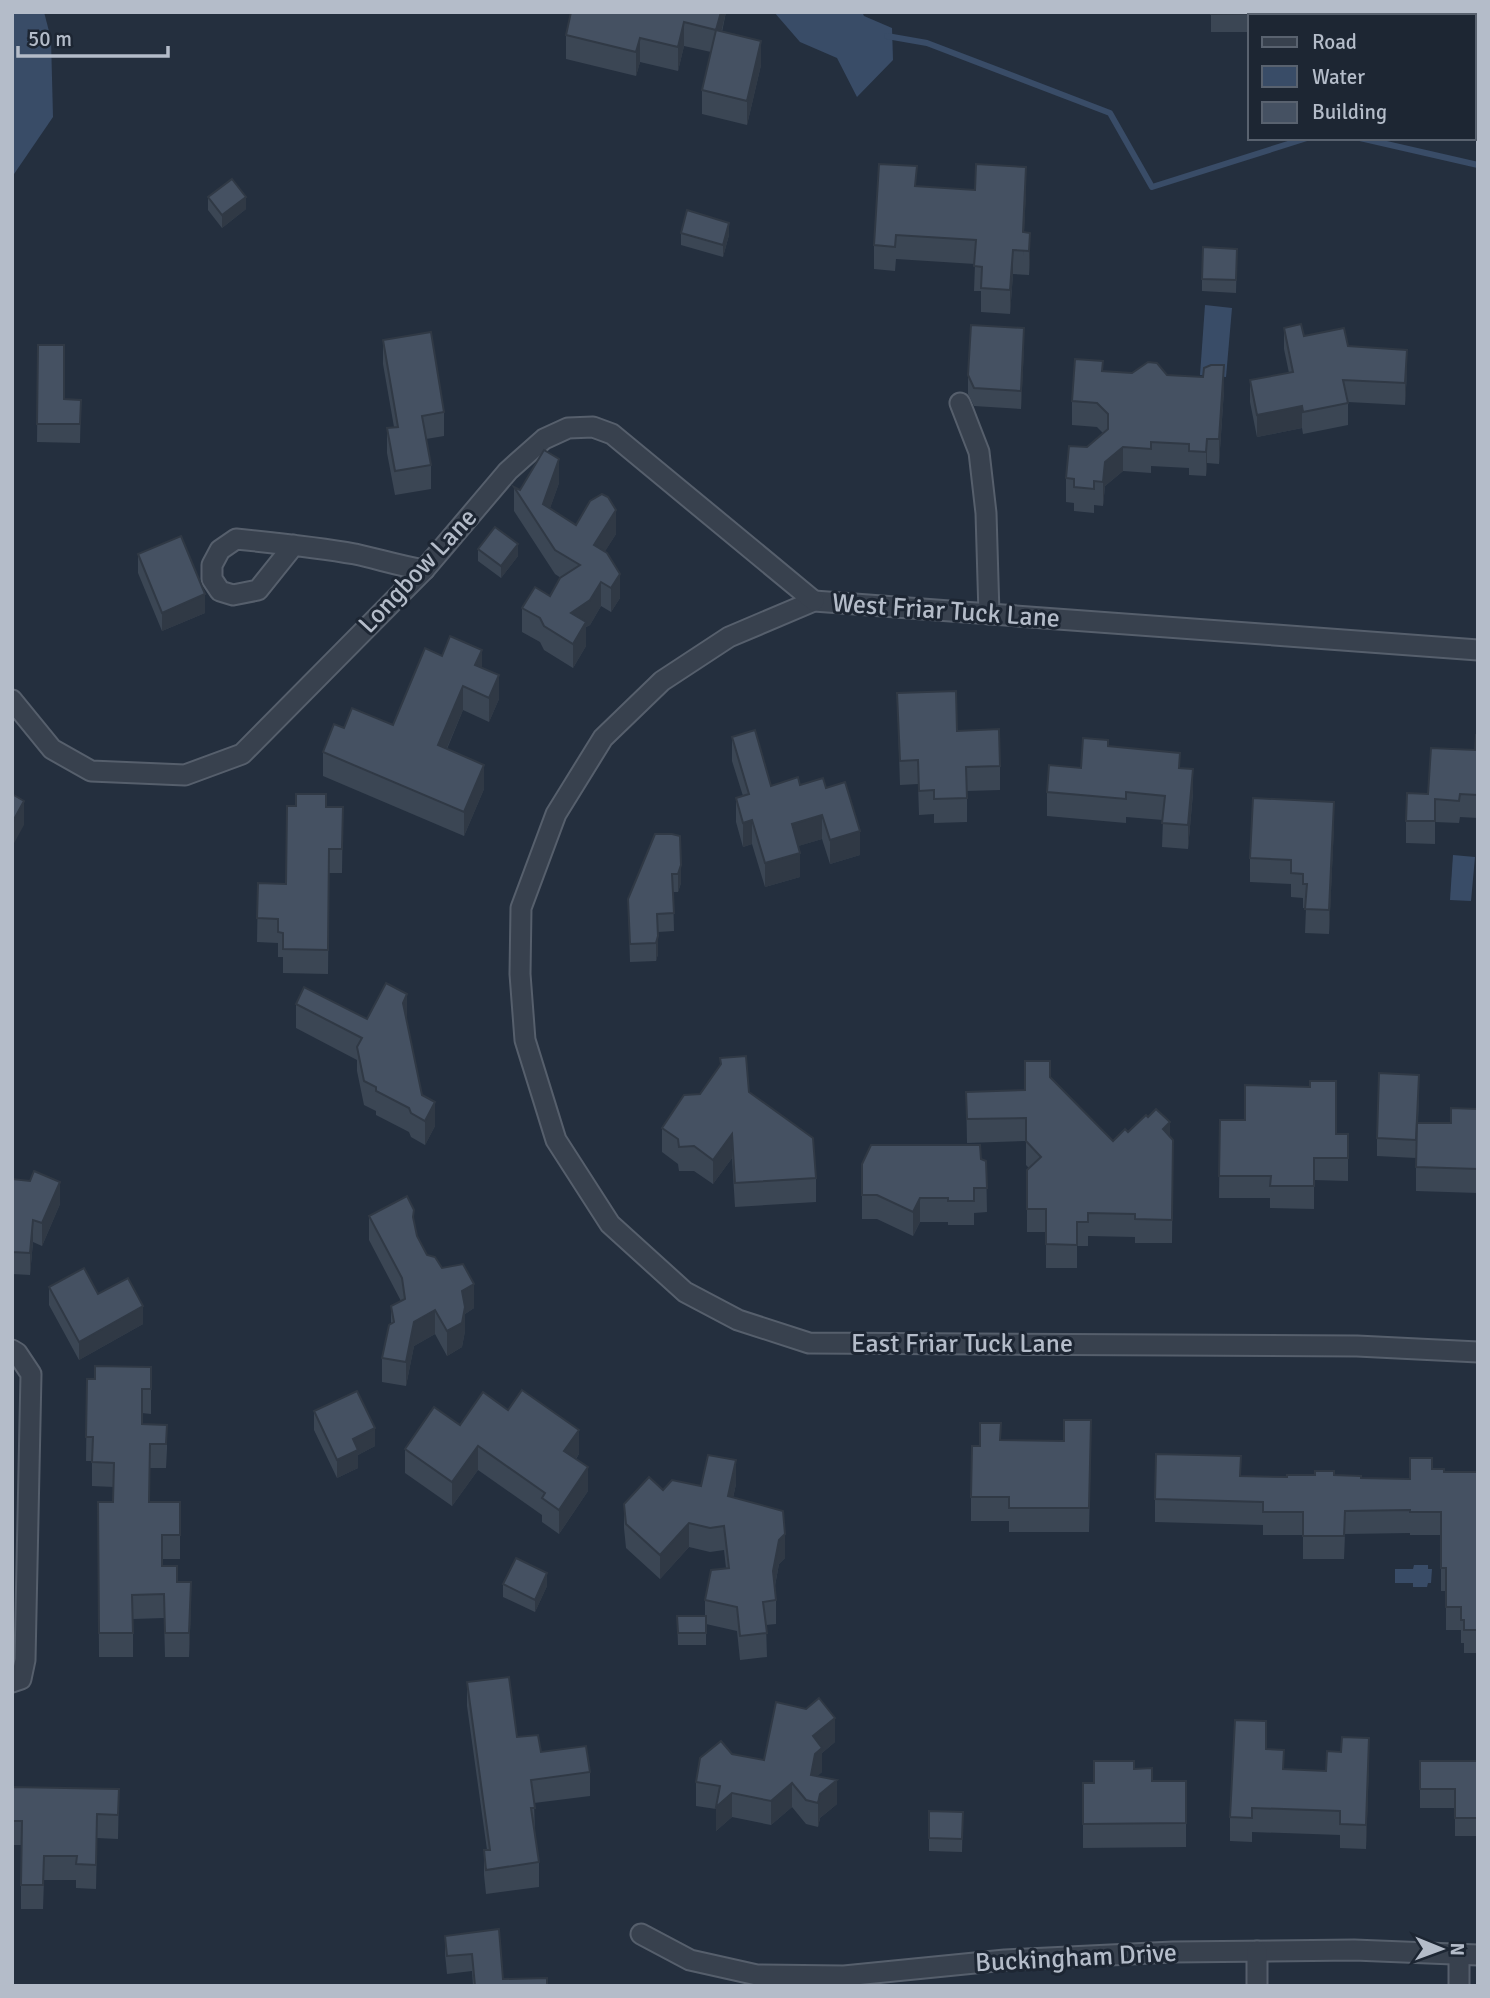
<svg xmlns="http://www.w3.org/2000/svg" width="1490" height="1998" font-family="Signika,sans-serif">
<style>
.water{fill:#394c67}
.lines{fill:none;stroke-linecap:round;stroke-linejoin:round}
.stream{stroke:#394c67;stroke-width:6}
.minor-casing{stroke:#565f6c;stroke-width:23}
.minor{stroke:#38414e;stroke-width:19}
.wall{fill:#3b4654}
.shaded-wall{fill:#303945}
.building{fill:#455162;stroke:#303945;stroke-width:2}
.labels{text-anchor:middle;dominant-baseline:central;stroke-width:6;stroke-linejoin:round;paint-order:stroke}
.street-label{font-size:26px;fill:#b4bcc9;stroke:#1d2633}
</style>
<rect width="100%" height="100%" fill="#242f3e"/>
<g class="water">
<polygon points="12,12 44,12 51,39 53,117 12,177"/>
<polygon points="774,12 862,12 864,16 892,28 893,60 857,97 837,58 800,42"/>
<polygon points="1205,305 1232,308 1226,377 1200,375"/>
<polygon points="1453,855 1475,857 1471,901 1450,900"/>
<polygon points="1414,1565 1428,1565 1428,1569 1432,1569 1431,1583 1428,1583 1427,1587 1413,1587 1413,1583 1395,1583 1395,1569 1413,1569"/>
</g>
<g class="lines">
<g class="stream">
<polyline points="887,36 927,43 1110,113 1152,187 1307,138"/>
<polyline points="1360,138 1478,165"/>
</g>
<defs>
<g id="minor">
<polyline points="960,403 979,452 986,513 989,614"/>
<path d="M294,545l-36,45 -25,5 -13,-4 -8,-12v-14l8,-15 16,-11c40,4 80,8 119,15 23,5 45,12 69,16"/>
<polyline points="1478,650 814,601 729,637 662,681 603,738 556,814 521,908 520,974 525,1040 556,1140 610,1224 685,1292 738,1320 809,1343 1357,1346 1478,1352"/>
<polyline points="12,700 52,749 91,771 185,775 242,754 424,570 508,471 544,439 568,428 593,427 612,434 814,601"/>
<polyline points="12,1350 17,1353 31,1374 25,1660 21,1679 12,1682"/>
<polyline points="641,1934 690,1960 757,1975 844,1976 1005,1960 1173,1952 1354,1950 1478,1955"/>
<polyline points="1257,1951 1257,1986"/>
<polyline points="1459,1986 1459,1954"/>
</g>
</defs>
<use href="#minor" class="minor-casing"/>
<use href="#minor" class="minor"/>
</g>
<g class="wall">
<polygon points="726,12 722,32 761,65 747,125 702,114 702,90 711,52 684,46 678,71 640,62 636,76 566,59 566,35"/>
<polygon points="1211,12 1388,12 1388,16 1250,16 1250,32 1211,32"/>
<polygon points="917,186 975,190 1026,191 1024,232 1030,257 1029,275 1013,274 1010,314 981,312 981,291 974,291 975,264 896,259 895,271 874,269 874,245"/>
<polygon points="208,197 246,209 222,228 208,210"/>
<polygon points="681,233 729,235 723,257 681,245"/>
<polygon points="1237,249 1236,293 1202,291 1202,279"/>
<polygon points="1284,328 1304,336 1348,346 1407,372 1405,405 1348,402 1348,425 1303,434 1302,428 1257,437 1250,402 1250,380 1289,373 1284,349"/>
<polygon points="383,340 444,412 444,436 426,439 431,465 431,489 395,495 387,453 387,428 394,427 383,364"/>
<polygon points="38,345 64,399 81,400 80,443 37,442"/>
<polygon points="1024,346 1021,409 974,406 968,394 968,375"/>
<polygon points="1103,371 1167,375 1224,390 1219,464 1207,463 1206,476 1189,475 1189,468 1151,466 1151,473 1123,471 1105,486 1103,506 1094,505 1094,513 1074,511 1074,503 1066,502 1066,478 1103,433 1097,427 1072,425 1072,401"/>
<polygon points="559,483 550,508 576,525 616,534 605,551 620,598 611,612 601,606 590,625 586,627 586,646 573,668 544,650 540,642 522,632 522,608 550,596 561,578 555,574 514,511 514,487 520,490"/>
<polygon points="478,549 518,556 501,578 478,561"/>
<polygon points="138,554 205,613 162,631 138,573"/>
<polygon points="442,656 482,668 499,699 489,722 463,710 447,749 484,789 464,836 323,776 323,752 344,728 393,725"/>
<polygon points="897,693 957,731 1000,766 1000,790 967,791 967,822 934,823 934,814 919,815 918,784 900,785"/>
<polygon points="1478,735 1478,818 1460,817 1459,823 1435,822 1435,844 1406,843 1406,821 1428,794 1475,750"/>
<polygon points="732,737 771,786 800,785 826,788 860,855 830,864 822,839 798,846 800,877 765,887 752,844 743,847 736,822 736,798 743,796 732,761"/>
<polygon points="1108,746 1180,768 1193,793 1188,849 1162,847 1163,820 1126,817 1126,823 1047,816 1047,792"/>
<polygon points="326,807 343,807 342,873 329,873 328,974 283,973 283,957 278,957 278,943 257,942 258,883 286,884"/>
<polygon points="1334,826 1329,934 1305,933 1306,908 1303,908 1303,898 1291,897 1291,884 1250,882 1250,858"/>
<polygon points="672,834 681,883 678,892 673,892 674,931 658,932 658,954 656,961 630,962 628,899"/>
<polygon points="296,1004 367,1019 407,1018 406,1020 422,1095 435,1126 425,1145 411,1137 409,1132 376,1115 376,1111 364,1105 357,1071 357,1060 296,1028"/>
<polygon points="720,1058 816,1178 816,1202 735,1207 732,1158 713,1184 694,1171 679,1171 678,1164 662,1152 662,1128 700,1094 720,1065"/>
<polygon points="1050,1077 1113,1141 1128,1132 1170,1136 1173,1140 1172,1243 1135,1243 1135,1237 1088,1236 1088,1246 1077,1246 1077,1268 1046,1268 1046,1232 1027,1232 1027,1170 1029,1168 1026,1165 1026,1141 967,1143 966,1092 1025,1090"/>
<polygon points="1419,1093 1418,1123 1451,1123 1478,1109 1478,1193 1416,1191 1416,1158 1377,1156 1377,1138"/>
<polygon points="1220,1120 1336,1134 1348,1134 1348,1181 1314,1180 1314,1209 1270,1208 1270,1198 1219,1198"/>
<polygon points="981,1159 986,1161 987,1212 974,1213 974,1225 948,1225 948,1222 920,1222 913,1236 877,1219 862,1219 862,1164"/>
<polygon points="12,1179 60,1204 42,1246 33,1242 30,1275 12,1274"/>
<polygon points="369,1216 414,1222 417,1236 427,1255 442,1268 474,1308 465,1314 465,1331 462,1347 447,1356 435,1334 414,1346 406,1386 382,1382 382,1358 391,1323 391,1306 401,1301 369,1240"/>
<polygon points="49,1287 98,1294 143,1324 79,1360 49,1305"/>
<polygon points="151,1367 151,1414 142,1413 142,1424 167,1425 167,1449 166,1468 150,1468 150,1502 180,1502 180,1559 162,1559 162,1566 177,1582 191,1606 189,1657 165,1657 164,1618 133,1619 133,1657 99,1657 98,1502 113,1502 114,1487 92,1486 92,1461 86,1461 87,1379 95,1379"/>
<polygon points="508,1410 579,1454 576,1459 588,1491 559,1534 542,1522 542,1515 478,1470 452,1506 405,1473 405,1449 460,1425"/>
<polygon points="314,1411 375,1446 358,1455 358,1468 337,1478 314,1430"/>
<polygon points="1001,1440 1091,1444 1089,1532 1009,1532 1009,1521 971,1521 971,1497 980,1446"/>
<polygon points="1432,1469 1444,1472 1478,1472 1478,1653 1464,1653 1464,1643 1461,1643 1461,1630 1446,1630 1446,1591 1441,1591 1441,1535 1410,1535 1410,1533 1345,1534 1344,1559 1303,1559 1303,1535 1263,1535 1263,1525 1155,1522 1155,1499 1241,1476 1287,1477 1334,1475 1361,1478 1410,1479"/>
<polygon points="736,1484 733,1498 785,1558 779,1564 775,1586 776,1600 776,1624 766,1625 767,1657 740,1660 737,1631 706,1624 706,1645 678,1645 677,1616 705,1616 705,1600 726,1568 724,1550 710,1552 689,1547 660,1579 626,1548 624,1528 624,1504 663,1490"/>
<polygon points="503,1584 547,1586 535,1612 503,1597"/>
<polygon points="467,1682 517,1737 541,1752 590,1772 590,1796 534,1803 535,1832 539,1862 539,1887 486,1894 484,1875 484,1850 487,1850 467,1706"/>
<polygon points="835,1742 822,1753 822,1772 817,1776 837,1804 820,1818 818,1827 806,1824 792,1807 771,1825 732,1817 716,1831 716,1809 696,1806 696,1782 732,1754 764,1760"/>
<polygon points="1266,1749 1284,1769 1326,1771 1369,1762 1366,1849 1340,1848 1340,1835 1252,1832 1252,1842 1230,1841 1230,1817"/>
<polygon points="1420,1761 1478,1761 1478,1836 1455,1836 1455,1808 1420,1808"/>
<polygon points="1134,1769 1152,1781 1186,1781 1186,1847 1083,1848 1083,1783 1094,1783"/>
<polygon points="12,1787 119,1789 118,1839 97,1838 96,1889 76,1888 76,1880 44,1880 43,1909 21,1909 21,1845 12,1845"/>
<polygon points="929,1811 963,1812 962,1852 929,1851"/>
<polygon points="499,1929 503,1979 547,1986 473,1986 472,1971 447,1974 445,1954 445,1936"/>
</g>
<g class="shaded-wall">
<polygon points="721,12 726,12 716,54 716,30"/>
<polygon points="684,22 684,46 678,71 678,47"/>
<polygon points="640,38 640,62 636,76 636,52"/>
<polygon points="761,41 761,65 747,125 747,101"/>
<polygon points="1026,167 1026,191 1023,256 1023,232"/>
<polygon points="246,197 246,209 222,228 222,215"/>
<polygon points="729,223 729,235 723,257 723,245"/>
<polygon points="1030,233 1030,257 1029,275 1029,251"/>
<polygon points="1013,250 1013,274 1010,314 1010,290"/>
<polygon points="1024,328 1024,346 1021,409 1021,391"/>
<polygon points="1407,350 1407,372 1405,405 1405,383"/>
<polygon points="1224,365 1224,390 1219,464 1219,439"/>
<polygon points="1302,406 1302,428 1257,437 1257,415"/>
<polygon points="1207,439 1207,463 1206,476 1206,452"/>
<polygon points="1123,447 1123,471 1105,486 1103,506 1103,482 1105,462"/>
<polygon points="559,459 559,483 543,528 543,504"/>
<polygon points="616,510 616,534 594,569 594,545"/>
<polygon points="518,544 518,556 501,578 501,566"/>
<polygon points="620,574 620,598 611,612 611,588"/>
<polygon points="601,582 601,606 590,625 586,627 586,646 573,668 573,644 571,613"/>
<polygon points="205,594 205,613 162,631 162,613"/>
<polygon points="482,650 482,674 475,665"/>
<polygon points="499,675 499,699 489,722 489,698"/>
<polygon points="463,686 463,710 438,769 438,745"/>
<polygon points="484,765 484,789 464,836 464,812"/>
<polygon points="1193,769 1193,793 1188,849 1188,825"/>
<polygon points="24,801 24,825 12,847 12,823"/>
<polygon points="1334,802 1334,826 1329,934 1329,910"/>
<polygon points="822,815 822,839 792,848 792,824"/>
<polygon points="752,820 752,844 743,847 743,823"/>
<polygon points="860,831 860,855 830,864 830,840"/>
<polygon points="800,853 800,877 765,887 765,863"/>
<polygon points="681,865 681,883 678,892 678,874"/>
<polygon points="658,936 658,954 656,961 656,943"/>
<polygon points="407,994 407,1018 403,1027 403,1003"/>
<polygon points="435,1102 435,1126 425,1145 425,1121"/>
<polygon points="1170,1122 1170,1146 1163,1129"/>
<polygon points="732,1134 732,1158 713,1184 713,1160"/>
<polygon points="60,1182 60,1204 42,1246 42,1223"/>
<polygon points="920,1198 920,1222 913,1236 913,1212"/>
<polygon points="33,1220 33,1242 30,1275 30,1253"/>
<polygon points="474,1284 474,1308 465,1314 465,1331 462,1347 447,1356 447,1331 462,1291"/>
<polygon points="143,1306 143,1324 79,1360 79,1342"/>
<polygon points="435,1310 435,1334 414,1346 406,1386 406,1362 414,1322"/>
<polygon points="375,1428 375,1446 358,1455 358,1468 337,1478 337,1460 353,1439"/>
<polygon points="579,1430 579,1454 564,1475 564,1451"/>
<polygon points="478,1446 478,1470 452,1506 452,1482"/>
<polygon points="736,1460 736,1484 728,1520 728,1496"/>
<polygon points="588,1467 588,1491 559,1534 559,1510"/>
<polygon points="689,1523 689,1547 660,1579 660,1555"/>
<polygon points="785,1534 785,1558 779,1564 773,1595 773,1571 779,1540"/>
<polygon points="547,1573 547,1586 535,1612 535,1600"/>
<polygon points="191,1582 191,1606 189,1657 189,1633"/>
<polygon points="835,1718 835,1742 822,1753 822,1772 815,1778 811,1775 813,1736"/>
<polygon points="1369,1738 1369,1762 1366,1849 1366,1825"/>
<polygon points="837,1780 837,1804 820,1818 818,1827 818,1803 820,1794"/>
<polygon points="792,1783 792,1807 771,1825 771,1801"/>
<polygon points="732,1793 732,1817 716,1831 716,1807"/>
</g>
<g class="building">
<polygon points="571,12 721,12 716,30 684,22 678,47 640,38 636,52 566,35"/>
<polygon points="1211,12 1388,12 1388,16 1303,16 1302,13 1211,14"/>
<polygon points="716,30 761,41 747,101 702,90"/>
<polygon points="879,164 917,166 915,186 975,190 976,164 1026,167 1023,232 1030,233 1029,251 1013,250 1010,290 981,288 982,267 974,266 976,240 896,235 895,247 874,245"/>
<polygon points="232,179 246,197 222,215 208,197"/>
<polygon points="687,210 729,223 723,245 681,233"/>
<polygon points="1203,247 1237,249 1236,280 1202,279"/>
<polygon points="1301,324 1304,336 1344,328 1348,346 1407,350 1405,383 1343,380 1348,403 1303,412 1302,406 1257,415 1250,380 1293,372 1284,328"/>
<polygon points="971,325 1024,328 1021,391 974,388 968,375"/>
<polygon points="431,332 444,412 422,416 431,465 395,471 387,428 398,427 383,340"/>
<polygon points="38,345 64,345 64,399 81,400 80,424 37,424"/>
<polygon points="1075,359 1103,361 1102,371 1132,373 1148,362 1157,363 1167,375 1203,377 1204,368 1211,365 1224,365 1219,439 1207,439 1206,452 1189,451 1189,444 1151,442 1151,449 1123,447 1105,462 1103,482 1094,481 1094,489 1074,487 1074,479 1066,478 1069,446 1087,447 1108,429 1108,414 1097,403 1072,401"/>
<polygon points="544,450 559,459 543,504 576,525 590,501 602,494 608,497 616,510 594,545 607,553 620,574 611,588 601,582 590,600 571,613 586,622 573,644 544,626 540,618 522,608 535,587 550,596 560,578 580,565 555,550 514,487 520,490"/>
<polygon points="495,527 518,544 501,566 478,549"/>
<polygon points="181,536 205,594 162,613 138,554"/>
<polygon points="450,636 482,650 475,665 499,675 489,698 463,686 438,745 484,765 464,812 323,752 334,724 344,728 352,708 393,725 425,648 442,656"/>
<polygon points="956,691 957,731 999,729 1000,766 966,767 967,798 934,799 934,790 919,791 918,760 900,761 897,693"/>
<polygon points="755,730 771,786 798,777 800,785 823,778 826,788 845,782 860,831 830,840 822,815 792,824 800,853 765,863 752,820 743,823 736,798 749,794 732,737"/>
<polygon points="1476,735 1478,735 1478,795 1460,794 1459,801 1435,799 1435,821 1406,821 1407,793 1428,794 1431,748 1475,750"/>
<polygon points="1083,738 1108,740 1108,746 1180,753 1179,768 1193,769 1188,825 1162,823 1165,796 1126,792 1126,799 1047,792 1049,765 1081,768"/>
<polygon points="12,794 24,801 12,823"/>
<polygon points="296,794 326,794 326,807 343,807 342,849 329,849 328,950 283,949 283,933 278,932 278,919 257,918 258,883 286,884 287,806 296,806"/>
<polygon points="1253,798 1334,802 1329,910 1305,909 1307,884 1303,884 1303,874 1291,873 1291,860 1250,858"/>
<polygon points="655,834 672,834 680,836 681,865 678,874 672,874 674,913 657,914 658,936 656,943 630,944 628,899"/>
<polygon points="386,983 407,994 403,1003 422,1095 435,1102 425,1121 411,1113 409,1108 376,1091 376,1087 364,1081 357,1047 362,1038 296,1004 304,987 367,1019"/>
<polygon points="746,1056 749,1092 813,1138 816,1178 735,1183 732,1134 713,1160 694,1146 679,1147 678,1139 662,1128 684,1095 700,1094 721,1064 720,1058"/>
<polygon points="1025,1061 1050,1061 1050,1077 1113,1141 1125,1129 1128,1132 1146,1115 1148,1117 1156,1109 1170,1122 1163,1129 1173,1140 1172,1220 1135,1219 1135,1214 1088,1213 1088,1222 1077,1222 1077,1245 1046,1244 1046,1209 1027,1209 1027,1170 1041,1157 1026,1141 1026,1118 967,1119 966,1092 1025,1090"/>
<polygon points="1379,1073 1419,1075 1416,1140 1377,1138"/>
<polygon points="1310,1081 1336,1081 1336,1134 1348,1134 1348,1158 1314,1158 1314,1186 1270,1186 1271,1176 1219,1176 1220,1120 1245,1120 1245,1085 1310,1087"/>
<polygon points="1451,1108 1478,1109 1478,1169 1416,1167 1417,1123 1451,1123"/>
<polygon points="871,1145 980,1145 981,1159 986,1161 987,1188 974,1188 974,1201 948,1201 948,1198 920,1198 913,1212 877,1195 862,1195 862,1164"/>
<polygon points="34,1171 60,1182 42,1223 33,1220 30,1253 12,1252 12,1179 30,1181"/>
<polygon points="407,1196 414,1210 413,1217 417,1236 427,1255 435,1257 442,1268 463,1264 474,1284 462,1291 465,1307 462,1323 447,1331 435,1310 414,1322 406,1362 382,1358 389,1325 394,1322 391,1306 405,1299 402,1278 369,1216"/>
<polygon points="84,1268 98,1294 128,1278 143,1306 79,1342 49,1287"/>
<polygon points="95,1366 151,1367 151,1389 142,1389 142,1424 167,1425 166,1444 150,1444 149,1502 180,1502 180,1535 162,1535 162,1566 177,1566 177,1582 191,1582 189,1633 165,1633 164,1594 132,1595 133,1633 99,1633 98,1502 113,1502 114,1463 92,1462 93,1437 86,1437 87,1379 95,1379"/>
<polygon points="522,1390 579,1430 564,1451 588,1467 559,1510 542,1498 545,1493 478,1446 452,1482 405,1449 434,1407 460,1425 483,1392 508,1410"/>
<polygon points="357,1391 375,1428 353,1439 358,1450 337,1460 314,1411"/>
<polygon points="1064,1420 1091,1420 1089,1508 1009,1508 1009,1497 971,1497 972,1446 980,1446 980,1423 1001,1423 1000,1440 1064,1441"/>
<polygon points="1156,1454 1241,1456 1240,1476 1287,1477 1287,1475 1315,1475 1315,1471 1334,1471 1334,1475 1361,1476 1361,1478 1410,1479 1410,1458 1432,1458 1432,1469 1444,1469 1444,1472 1478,1472 1478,1630 1464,1630 1464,1620 1461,1620 1461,1607 1446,1607 1446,1568 1441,1568 1441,1512 1410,1512 1410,1510 1345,1511 1344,1536 1303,1536 1303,1512 1263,1512 1263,1502 1155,1499"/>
<polygon points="708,1455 736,1460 728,1496 783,1511 785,1534 779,1540 773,1571 776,1600 763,1602 767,1633 740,1636 737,1607 705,1600 711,1570 729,1568 724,1526 710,1528 689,1523 660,1555 626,1524 624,1504 649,1477 663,1490 672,1480 701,1486"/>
<polygon points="516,1558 547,1573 535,1600 503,1584"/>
<polygon points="677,1616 706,1616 706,1633 678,1633"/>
<polygon points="509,1677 517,1737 538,1735 541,1752 586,1746 590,1772 531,1780 535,1808 531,1808 539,1862 486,1870 484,1850 490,1850 467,1682"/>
<polygon points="819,1698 835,1718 813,1736 822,1748 815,1754 811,1775 837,1780 820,1794 818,1803 806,1800 792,1783 771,1801 732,1793 716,1807 720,1786 696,1782 700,1758 721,1741 732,1754 764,1760 776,1702 806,1709"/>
<polygon points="1235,1720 1266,1721 1266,1749 1284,1750 1283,1769 1326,1771 1327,1751 1341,1752 1342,1737 1369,1738 1366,1825 1340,1824 1340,1811 1252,1808 1252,1818 1230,1817"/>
<polygon points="1094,1761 1134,1761 1134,1769 1152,1768 1152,1781 1186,1781 1186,1823 1083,1824 1083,1783 1094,1783"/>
<polygon points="1420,1761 1478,1761 1478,1818 1455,1818 1455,1789 1420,1789"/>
<polygon points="12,1787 119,1789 118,1815 97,1814 96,1865 76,1864 77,1856 44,1856 43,1885 21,1885 22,1821 12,1821"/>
<polygon points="929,1811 963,1812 962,1839 929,1838"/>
<polygon points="499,1929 503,1979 547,1978 547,1986 475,1986 472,1954 447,1956 445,1936"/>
</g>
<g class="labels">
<g class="street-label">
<text transform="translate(418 571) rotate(-47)">Longbow Lane</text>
<text transform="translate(946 611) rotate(4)">West Friar Tuck Lane</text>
<text x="962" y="1344">East Friar Tuck Lane</text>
<text transform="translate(1076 1958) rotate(-3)">Buckingham Drive</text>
</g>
</g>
<rect width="1490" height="1998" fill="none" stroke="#b4bcc9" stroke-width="28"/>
<rect x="1248" y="14" width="228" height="126" fill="#1d2633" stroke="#59626f" stroke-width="2"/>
<rect x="1262" y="37" width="35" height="10" fill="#38414e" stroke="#59626f" stroke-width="2"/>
<text x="1312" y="49" font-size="21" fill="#b4bcc9">Road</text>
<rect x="1262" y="66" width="35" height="21" fill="#394c67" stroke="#59626f" stroke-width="2"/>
<text x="1312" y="84" font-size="21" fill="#b4bcc9">Water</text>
<rect x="1262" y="102" width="35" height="21" fill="#455162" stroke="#59626f" stroke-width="2"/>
<text x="1312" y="119" font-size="21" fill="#b4bcc9">Building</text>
<g transform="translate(1441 1949) rotate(91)" stroke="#1d2633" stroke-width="5" paint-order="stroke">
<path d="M0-5L12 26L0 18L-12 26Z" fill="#b4bcc9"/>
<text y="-10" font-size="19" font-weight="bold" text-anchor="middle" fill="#b4bcc9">N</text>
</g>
<path d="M18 46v10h150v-10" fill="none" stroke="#b4bcc9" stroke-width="3.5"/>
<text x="28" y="46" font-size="21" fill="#b4bcc9" stroke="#1d2633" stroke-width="5" paint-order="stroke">50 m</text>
</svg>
